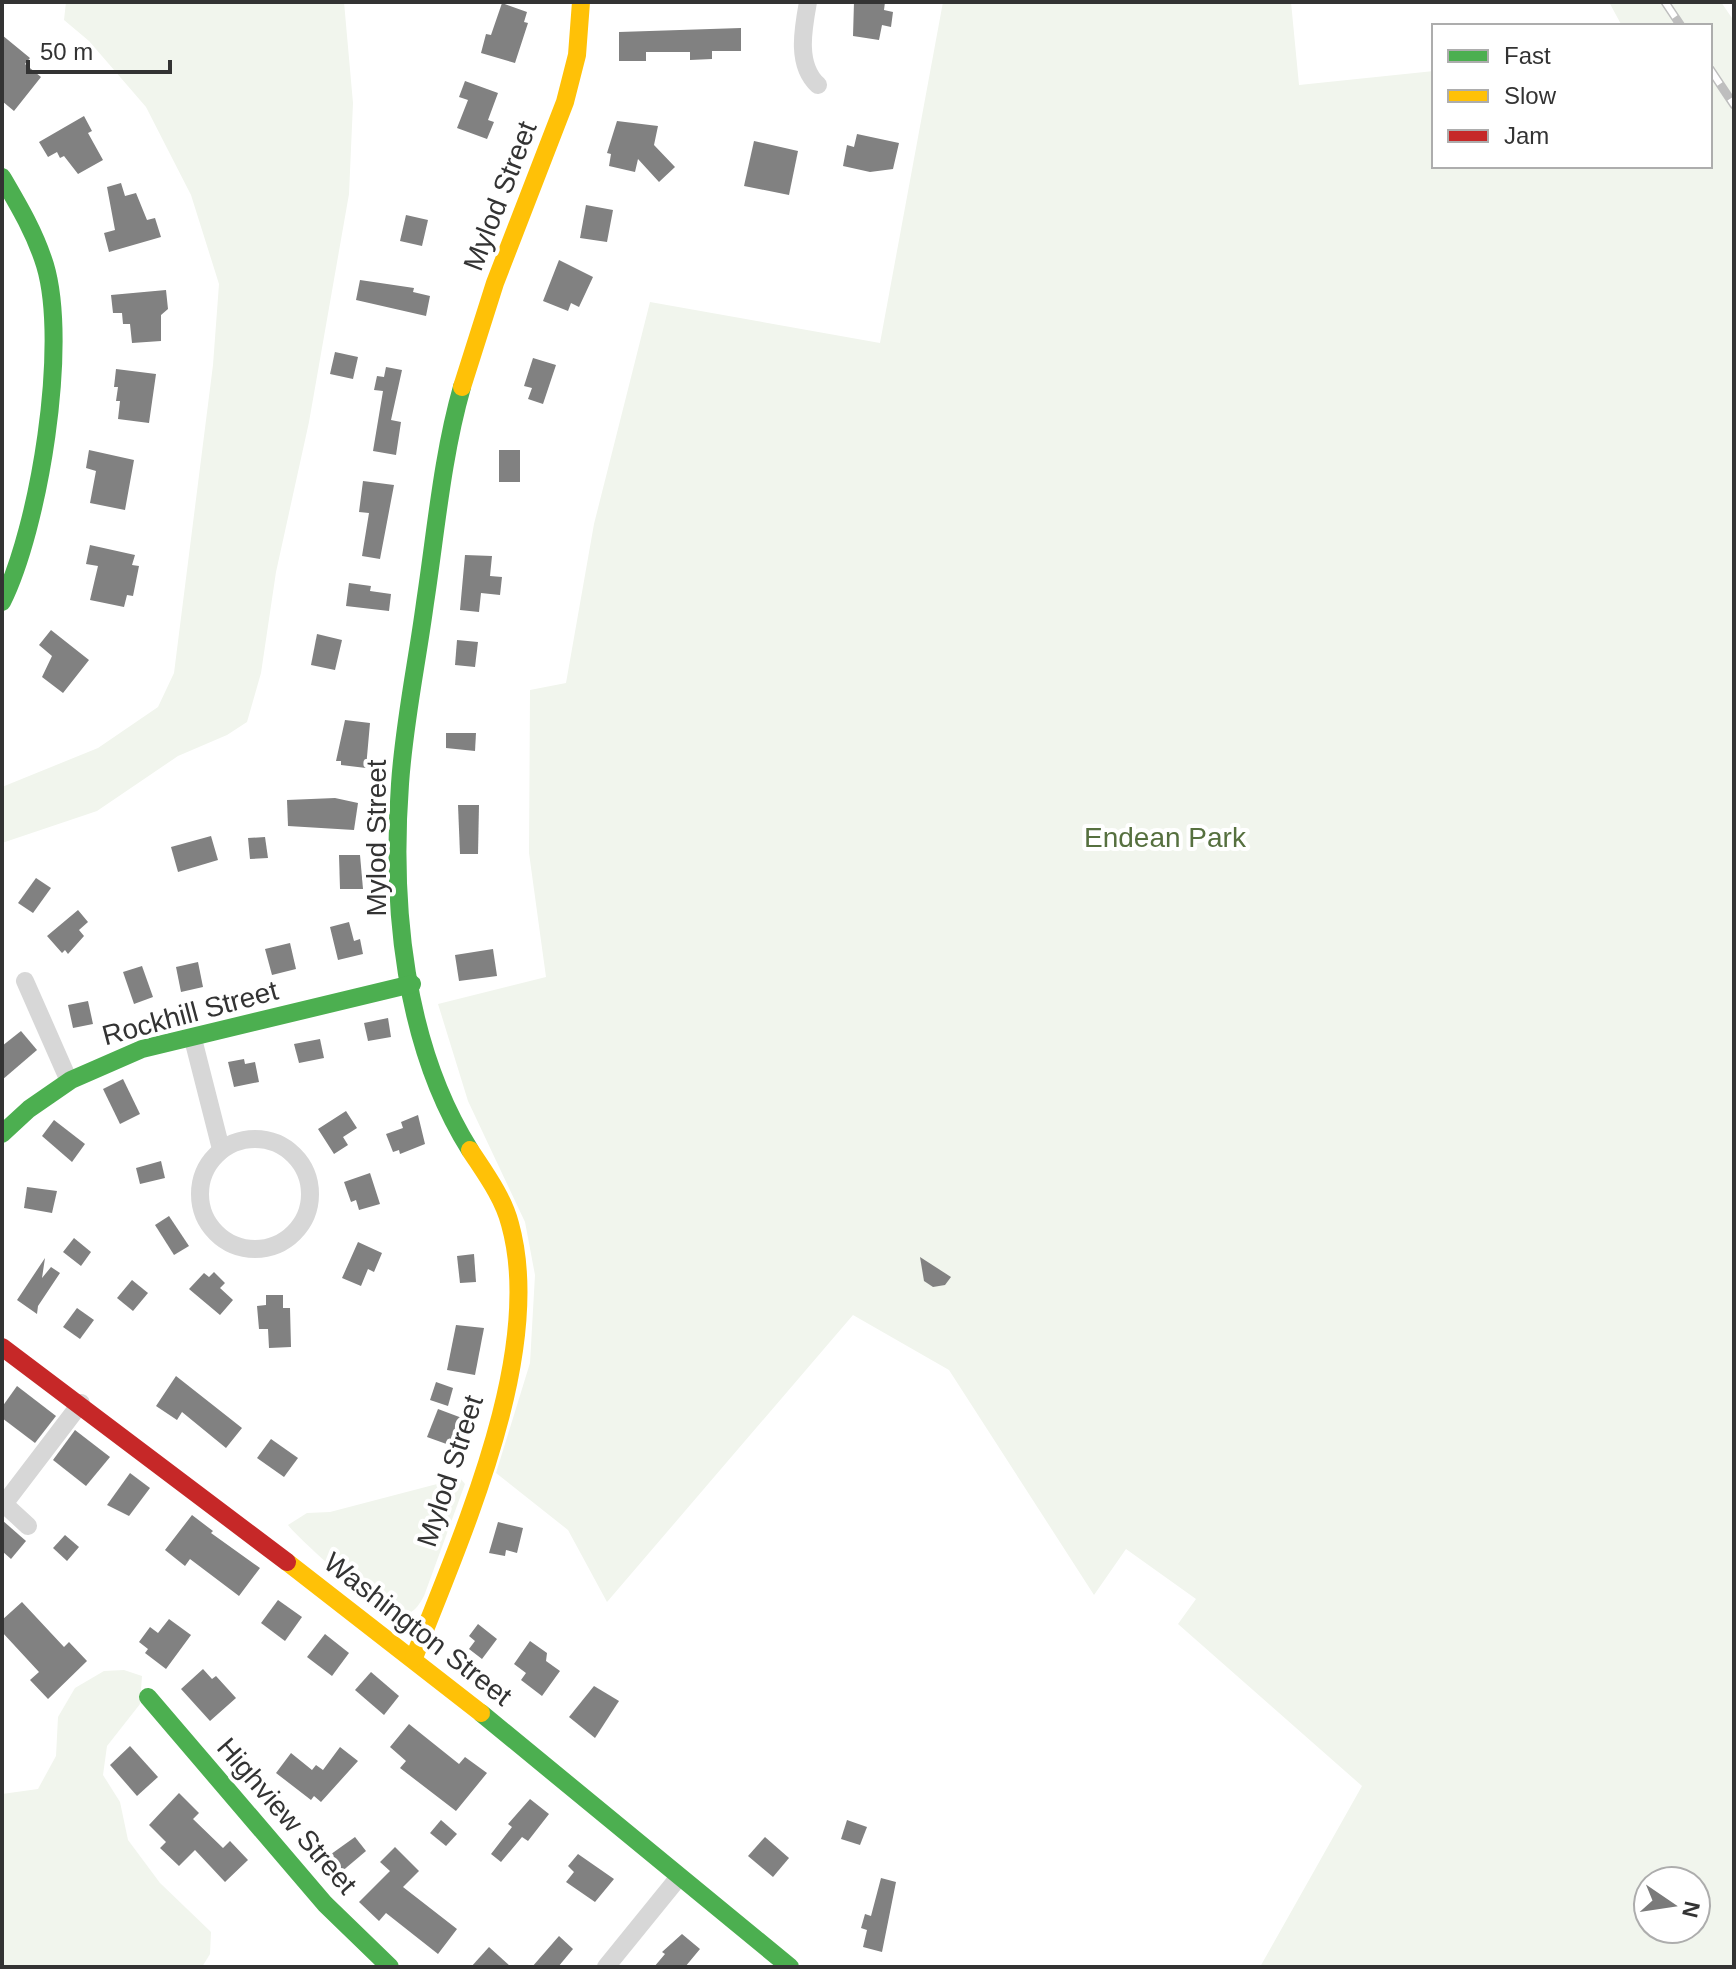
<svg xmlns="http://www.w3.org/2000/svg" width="1736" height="1969" font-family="Helvetica,sans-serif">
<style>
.green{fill:#f1f5ed;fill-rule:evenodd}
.building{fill:#818181}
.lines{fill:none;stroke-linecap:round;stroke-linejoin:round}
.street{stroke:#d7d7d7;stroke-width:18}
.fast{stroke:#4caf50;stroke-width:18}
.slow{stroke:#ffc107;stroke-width:18}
.jam{stroke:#c62828;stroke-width:18}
.rail-casing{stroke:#bebebe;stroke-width:9}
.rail{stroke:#fff;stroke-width:6;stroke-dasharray:18;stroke-linecap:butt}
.labels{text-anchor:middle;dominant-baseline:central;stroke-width:8;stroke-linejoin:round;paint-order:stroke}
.street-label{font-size:28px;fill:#333;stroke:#fff}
.park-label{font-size:28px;fill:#56703f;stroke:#fff}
</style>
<rect width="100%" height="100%" fill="#fff"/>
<g class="green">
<polygon points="66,2 344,2 353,103 349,194 309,422 276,572 261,673 247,722 227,735 178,756 97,811 2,843 2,787 98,748 158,707 174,673 213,365 219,284 191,195 146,107 89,41 64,20"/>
<path d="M943,2h348l8,83 135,-14v95h276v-140h-88l-13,-24h112l13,19v1946h-474l102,-181 -184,-162 18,-25 -70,-50 -32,46 -145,-225 -96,-55 -246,287 -39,-72 -72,-57 34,-110 5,-88 -10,-53 -57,-121 -30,-97 108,-27 -17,-124 1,-163 36,-7 28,-159 56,-222 230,41zM1648,1881h48v48h-48z"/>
<path d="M460,1478l5,6 -41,112c-5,9 -11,19 -23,19 -18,1 -100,-74 -113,-90l19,-12 23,-1z"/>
<polygon points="124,1670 142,1676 140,1704 107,1746 103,1775 120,1802 128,1840 160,1883 211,1932 210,1954 202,1967 2,1967 2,1794 38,1789 56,1756 58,1717 75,1688 104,1671"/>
</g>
<g class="building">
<polygon points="854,2 885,2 884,10 893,12 891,27 882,25 879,40 853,36"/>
<polygon points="502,3 527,12 524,22 528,23 515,63 481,53 486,34 491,35"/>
<polygon points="741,28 741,51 712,51 712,59 690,60 690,52 646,52 646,61 619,61 619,32"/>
<polygon points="2,35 30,58 25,64 41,77 14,111 2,101"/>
<polygon points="465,81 498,93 488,120 494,122 487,139 457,128 468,100 459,97"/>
<polygon points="84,116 92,131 88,133 103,160 78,174 64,156 60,158 57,152 48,157 39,142"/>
<polygon points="617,121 658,126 654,145 675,167 659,182 638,159 635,172 609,166 611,154 607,153"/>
<polygon points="857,134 899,143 893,169 870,172 843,166 847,145 854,147"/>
<polygon points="754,141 798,151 789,195 744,186"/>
<polygon points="121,183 125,196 136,193 147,220 155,218 161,237 109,252 104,233 115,230 107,187"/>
<polygon points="586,205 613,210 607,242 580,238"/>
<polygon points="406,215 428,220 422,246 400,241"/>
<polygon points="559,260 593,277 579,307 571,303 568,311 543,301"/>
<polygon points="360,280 414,288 413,292 430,296 426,316 356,300"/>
<polygon points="166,290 168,309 161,315 161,341 132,343 130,324 123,324 122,313 113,313 111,295"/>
<polygon points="335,352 358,357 353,379 330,374"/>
<polygon points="533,358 556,365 543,404 528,399 532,388 524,386"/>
<polygon points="386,367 402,370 391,420 401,422 396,455 373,451 383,391 374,390 377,376 384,377"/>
<polygon points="116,369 156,374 149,423 118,419 120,401 116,401 118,387 114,387"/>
<polygon points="89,450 134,460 125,510 90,503 96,471 86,468"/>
<rect x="499" y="450" width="21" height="32"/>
<polygon points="363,481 394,485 380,559 362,556 369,513 359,512"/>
<polygon points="90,545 135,555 132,565 139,566 133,596 127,595 124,607 90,600 98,566 86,564"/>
<polygon points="465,555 492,556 490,576 502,577 500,595 481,593 479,612 460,610"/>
<polygon points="349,583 371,586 370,591 391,594 389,611 346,606"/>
<polygon points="51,630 89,660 63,693 42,677 52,656 39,645"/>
<polygon points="317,634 342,640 335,670 311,665"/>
<polygon points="457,640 478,642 475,667 455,665"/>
<polygon points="345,720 370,723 366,768 341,765 341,761 336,761"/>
<polygon points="446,733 476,733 475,751 446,748"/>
<polygon points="335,798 358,803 354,830 288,826 287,800"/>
<polygon points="458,805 479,805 478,854 460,854"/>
<polygon points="211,836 218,860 178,872 171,847"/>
<polygon points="265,837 268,858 250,859 248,838"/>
<polygon points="339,855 360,855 363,889 340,889"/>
<polygon points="36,878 51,888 33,913 18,903"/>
<polygon points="78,910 88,922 79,930 84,936 68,954 65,950 62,953 47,936"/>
<polygon points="349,922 354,941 360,939 363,954 338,960 330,927"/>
<polygon points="290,943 296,969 272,975 265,949"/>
<polygon points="493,949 497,976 459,981 455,955"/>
<polygon points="198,962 203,987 181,992 176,967"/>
<polygon points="142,966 153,997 134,1004 123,972"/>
<polygon points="88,1001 93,1024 73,1028 68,1005"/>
<polygon points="388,1018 391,1037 368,1041 364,1023"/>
<polygon points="21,1031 37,1050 2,1080 2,1046"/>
<polygon points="320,1039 324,1058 299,1063 294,1044"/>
<polygon points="244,1059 245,1064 255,1062 259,1082 234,1087 228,1062"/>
<polygon points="123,1079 140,1114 120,1124 103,1089"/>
<polygon points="346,1111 357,1128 343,1137 348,1145 334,1154 318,1129"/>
<polygon points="418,1115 425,1144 400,1154 399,1150 393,1152 386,1134 403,1128 401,1122"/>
<polygon points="54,1120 85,1144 72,1162 42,1136"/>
<polygon points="161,1161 165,1178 140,1184 136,1168"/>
<polygon points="370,1173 380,1204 359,1210 356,1200 351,1202 344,1182"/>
<polygon points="27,1187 57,1191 52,1213 24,1208"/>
<polygon points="169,1216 189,1246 174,1255 155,1225"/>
<polygon points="74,1238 91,1252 81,1266 63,1252"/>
<polygon points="358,1242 382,1253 374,1272 368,1269 361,1286 342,1278"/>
<polygon points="474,1254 476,1282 460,1283 457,1256"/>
<polygon points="920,1257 951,1277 945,1285 933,1287 924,1281"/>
<polygon points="45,1258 42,1278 51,1267 60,1273 38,1306 37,1314 17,1300"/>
<polygon points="214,1272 225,1283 220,1288 233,1300 220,1315 189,1289 204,1273 209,1277"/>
<polygon points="132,1280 148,1293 133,1311 117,1298"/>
<polygon points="266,1295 283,1295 283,1308 290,1308 291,1347 269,1348 268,1329 259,1329 257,1306 266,1305"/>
<polygon points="77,1308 94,1320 80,1339 63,1327"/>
<polygon points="456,1325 484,1328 475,1375 447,1370"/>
<polygon points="176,1376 242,1428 226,1448 182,1412 177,1420 156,1406"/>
<polygon points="436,1382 453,1388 448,1406 430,1400"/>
<polygon points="17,1386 56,1416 35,1443 2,1418 2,1407"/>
<polygon points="438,1409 462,1418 452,1446 427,1437"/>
<polygon points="75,1430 110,1457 86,1486 53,1460"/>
<polygon points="271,1439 298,1458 284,1477 257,1458"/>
<polygon points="130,1473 150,1488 129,1516 107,1505"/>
<polygon points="192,1515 213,1531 211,1533 260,1568 239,1596 190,1559 185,1566 165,1550"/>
<polygon points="2,1520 26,1541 11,1559 2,1551"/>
<polygon points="498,1522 523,1528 517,1553 506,1550 505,1556 489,1553"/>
<polygon points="65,1535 79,1547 67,1561 53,1548"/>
<polygon points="278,1600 302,1617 285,1641 261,1623"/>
<polygon points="22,1602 64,1647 69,1642 87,1661 48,1699 30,1680 39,1672 2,1632 2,1620"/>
<polygon points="169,1619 191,1635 166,1669 145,1653 148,1649 139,1642 150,1627 158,1633"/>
<polygon points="478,1624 497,1639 482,1659 469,1649 475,1641 469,1636"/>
<polygon points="325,1634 349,1653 332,1676 307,1657"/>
<polygon points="530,1641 547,1653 546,1661 560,1671 542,1696 521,1680 526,1673 514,1664"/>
<polygon points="203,1669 212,1679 216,1676 236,1698 210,1721 181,1689"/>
<polygon points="371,1672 399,1696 384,1715 355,1690"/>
<polygon points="594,1686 619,1701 595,1738 569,1717"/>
<polygon points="409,1724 459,1764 465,1757 487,1773 456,1811 400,1768 406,1761 390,1747"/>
<polygon points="130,1746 158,1777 137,1796 110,1765"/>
<polygon points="340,1747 358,1761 321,1802 314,1796 311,1800 276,1773 291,1753 312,1770 316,1765 323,1770"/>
<polygon points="179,1793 199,1813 193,1819 223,1848 230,1841 248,1860 225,1882 195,1850 179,1866 160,1848 166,1842 149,1825"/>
<polygon points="530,1799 549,1814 528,1841 522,1837 501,1862 491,1854 512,1827 508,1824"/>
<polygon points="441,1820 457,1834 446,1846 430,1833"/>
<polygon points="847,1820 867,1827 860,1845 841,1839"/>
<polygon points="355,1837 366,1851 340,1873 327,1857"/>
<polygon points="765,1837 789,1858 773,1877 748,1856"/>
<polygon points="395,1847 419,1871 403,1887 457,1929 438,1954 386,1913 379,1921 359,1902 390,1871 380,1862"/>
<polygon points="578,1854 614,1879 595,1902 566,1882 574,1872 568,1866"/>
<polygon points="881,1878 896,1882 882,1952 863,1947 867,1930 861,1928 865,1914 871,1916"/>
<polygon points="682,1934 700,1949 685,1967 654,1967 665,1954 662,1952"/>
<polygon points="559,1936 573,1949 558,1967 532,1967"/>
<polygon points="489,1947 511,1967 471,1967"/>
</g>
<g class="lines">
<g class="street">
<path d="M808,2c-5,27 -12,63 10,83"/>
<polyline points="25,981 69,1081"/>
<polyline points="193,1039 221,1149"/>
<circle cx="255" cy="1194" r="55"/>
<polyline points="28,1526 4,1504 81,1403"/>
<polyline points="606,1967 679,1877"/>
</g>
<g class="fast">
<path d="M2,177c17,29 33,56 43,88 24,80 -6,263 -43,337"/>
<path d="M462,387c-20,70 -26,144 -37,216 -8,60 -21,120 -25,181 -9,121 4,261 70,366"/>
<polyline points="2,1134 29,1109 71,1080 142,1049 412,984"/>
<polyline points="148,1697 325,1904 390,1967"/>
<polyline points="481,1713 790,1967"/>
</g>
<g class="slow">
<polyline points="462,387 495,283 565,102 577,55 581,2"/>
<polyline points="287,1562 481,1713"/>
<path d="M414,1658c46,-120 132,-305 96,-434 -7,-27 -25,-51 -40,-74"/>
</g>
<polyline class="jam" points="2,1347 287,1562"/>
<defs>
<g id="rail">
<polyline points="1665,2 1681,26"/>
<polyline points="1710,69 1734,105"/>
</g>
</defs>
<use href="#rail" class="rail-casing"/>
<use href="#rail" class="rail"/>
</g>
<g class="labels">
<g class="street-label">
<text transform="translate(500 196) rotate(-69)">Mylod Street</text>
<text transform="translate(376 838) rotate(-90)">Mylod Street</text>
<text transform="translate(190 1013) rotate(-15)">Rockhill Street</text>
<text transform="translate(450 1471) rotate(-72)">Mylod Street</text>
<text transform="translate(418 1629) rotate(38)">Washington Street</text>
<text transform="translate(287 1816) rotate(49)">Highview Street</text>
</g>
<g class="park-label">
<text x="1165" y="837">Endean Park</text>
</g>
</g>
<rect width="1736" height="1969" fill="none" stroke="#333333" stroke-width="8"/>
<rect x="1432" y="24" width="280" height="144" fill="#ffffff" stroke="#adadad" stroke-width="2"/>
<rect x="1448" y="50" width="40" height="12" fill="#4caf50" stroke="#adadad" stroke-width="2"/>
<text x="1504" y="64" font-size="24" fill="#333333">Fast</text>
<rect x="1448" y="90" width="40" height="12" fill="#ffc107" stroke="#adadad" stroke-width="2"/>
<text x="1504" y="104" font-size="24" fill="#333333">Slow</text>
<rect x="1448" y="130" width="40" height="12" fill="#c62828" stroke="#adadad" stroke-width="2"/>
<text x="1504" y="144" font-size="24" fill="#333333">Jam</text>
<g transform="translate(1672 1905) rotate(103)"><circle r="38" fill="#ffffff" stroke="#adadad" stroke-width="2"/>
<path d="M0-6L14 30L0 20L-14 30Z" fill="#7a7a7a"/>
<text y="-12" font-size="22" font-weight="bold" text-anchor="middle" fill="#333333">N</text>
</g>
<path d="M28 60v12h142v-12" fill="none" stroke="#333333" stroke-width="4"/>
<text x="40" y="60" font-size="24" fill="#333333" stroke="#ffffff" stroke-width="6" paint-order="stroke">50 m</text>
</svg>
